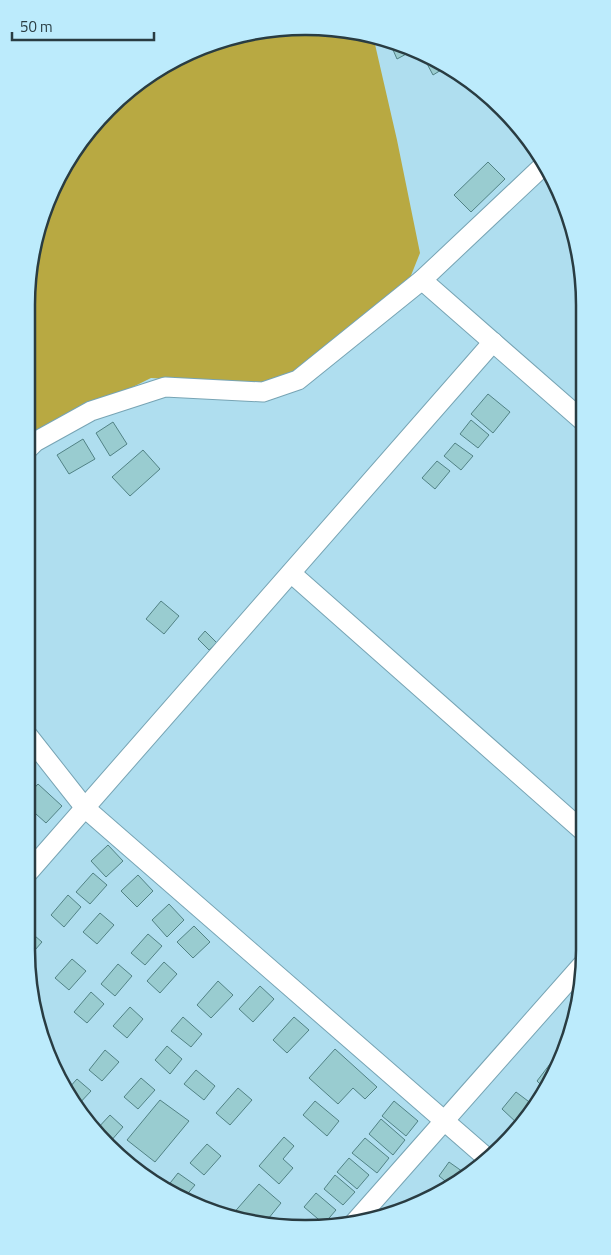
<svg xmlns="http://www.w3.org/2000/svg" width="611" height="1255" font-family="'Titillium Web',sans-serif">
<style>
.forest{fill:#b8a942}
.building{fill:#99ccd0;stroke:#518285}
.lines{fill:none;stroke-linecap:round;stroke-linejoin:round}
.minor-casing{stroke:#77a4b4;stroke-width:21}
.minor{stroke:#fff;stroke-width:19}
.rim{fill:none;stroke:#293c42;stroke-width:2.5}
</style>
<rect width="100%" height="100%" fill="#afdeef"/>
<polygon class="forest" points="306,26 374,40 397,140 420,253 410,278 299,371 268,385 151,378 26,440 26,305 48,198 108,108 199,47"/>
<g class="building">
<polygon points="390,43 408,47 410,52 397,59"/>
<polygon points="430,57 446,67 433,75 425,60"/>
<polygon points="488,162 505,179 471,212 454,195"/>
<polygon points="488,394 510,412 493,433 471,414"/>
<polygon points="471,420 489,435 478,448 460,434"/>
<polygon points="113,422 127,444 110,456 96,433"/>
<polygon points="83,439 95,459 69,474 57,455"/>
<polygon points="455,443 473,456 461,470 444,456"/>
<polygon points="143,450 160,469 130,496 112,477"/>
<polygon points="437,461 450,471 435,489 422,478"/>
<polygon points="161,601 179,616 164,634 146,619"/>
<polygon points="205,631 217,643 209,650 198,639"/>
<polygon points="38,784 62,806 46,823 26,805 26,797"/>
<polygon points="26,808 35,816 26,826"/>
<polygon points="108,845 123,861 106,877 91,861"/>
<polygon points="93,873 107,885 90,904 76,892"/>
<polygon points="138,875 153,891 137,907 121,891"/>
<polygon points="68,895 81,907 64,927 51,915"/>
<polygon points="169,904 184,920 167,937 152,920"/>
<polygon points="100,913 114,925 97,944 83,932"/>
<polygon points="194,926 210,942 193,958 177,942"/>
<polygon points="28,930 42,942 28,958 26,932"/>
<polygon points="148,934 162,946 145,965 131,953"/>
<polygon points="72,959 86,971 69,990 55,978"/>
<polygon points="164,962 177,974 160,993 147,981"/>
<polygon points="118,964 132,976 115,996 101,984"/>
<polygon points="218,981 233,995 211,1018 197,1005"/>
<polygon points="260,986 274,999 253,1022 239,1009"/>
<polygon points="91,992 104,1004 87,1023 74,1012"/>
<polygon points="130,1007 143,1019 127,1038 113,1026"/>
<polygon points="183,1017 202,1034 191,1047 171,1031"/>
<polygon points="294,1017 309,1030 287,1053 273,1040"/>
<polygon points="567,1040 563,1057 562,1058 557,1053"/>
<polygon points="167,1046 182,1059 170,1074 155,1060"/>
<polygon points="335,1049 377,1087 365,1099 353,1088 338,1104 309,1078"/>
<polygon points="105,1050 119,1062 102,1081 89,1070"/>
<polygon points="550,1064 556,1068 543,1087 537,1081"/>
<polygon points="196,1070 215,1086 204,1100 184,1084"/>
<polygon points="141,1078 155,1090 138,1109 124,1097"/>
<polygon points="77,1079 91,1091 77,1106 68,1089"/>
<polygon points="238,1088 252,1100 230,1125 216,1113"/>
<polygon points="516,1092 532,1104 518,1124 502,1109"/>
<polygon points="160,1100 189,1121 155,1162 127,1140"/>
<polygon points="315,1101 339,1121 327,1136 303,1115"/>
<polygon points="394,1101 418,1121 406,1136 382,1116"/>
<polygon points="110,1115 123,1127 110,1142 96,1130"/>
<polygon points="381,1119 405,1140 393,1155 369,1134"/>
<polygon points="284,1137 294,1146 283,1159 293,1168 279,1184 259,1166"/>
<polygon points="365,1138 389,1158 377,1173 352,1153"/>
<polygon points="207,1144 221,1156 204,1175 190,1163"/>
<polygon points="349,1158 369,1175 357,1189 337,1172"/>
<polygon points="449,1162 466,1174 450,1185 439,1176"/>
<polygon points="178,1173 195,1185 184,1198 167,1187"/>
<polygon points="335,1175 355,1192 343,1205 324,1189"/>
<polygon points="259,1184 281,1203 264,1224 251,1223 231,1216"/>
<polygon points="316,1193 336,1210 324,1224 304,1207"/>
</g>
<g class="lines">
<defs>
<g id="minor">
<polyline points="422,280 583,421"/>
<polyline points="26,451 35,442 91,411 165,387 263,392 298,380 422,280 544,165"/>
<polyline points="291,573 584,832"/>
<polyline points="26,733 85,808 487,1158"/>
<polyline points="26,875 493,342"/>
<polyline points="354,1223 582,965"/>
</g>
</defs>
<use href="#minor" class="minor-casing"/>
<use href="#minor" class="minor"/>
</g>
<path d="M0 0H611V1255H0ZM305 35H306A270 270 0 0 1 576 305V950A270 270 0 0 1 306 1220H305A270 270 0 0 1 35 950V305A270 270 0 0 1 305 35Z" fill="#bcebfc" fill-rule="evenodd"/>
<path class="rim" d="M305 35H306A270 270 0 0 1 576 305V950A270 270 0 0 1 306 1220H305A270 270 0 0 1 35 950V305A270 270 0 0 1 305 35Z"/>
<path d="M12 32v8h142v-8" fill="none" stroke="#293c42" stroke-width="2.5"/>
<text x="20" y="32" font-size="15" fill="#293c42" stroke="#bcebfc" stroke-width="4" paint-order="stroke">50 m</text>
</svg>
